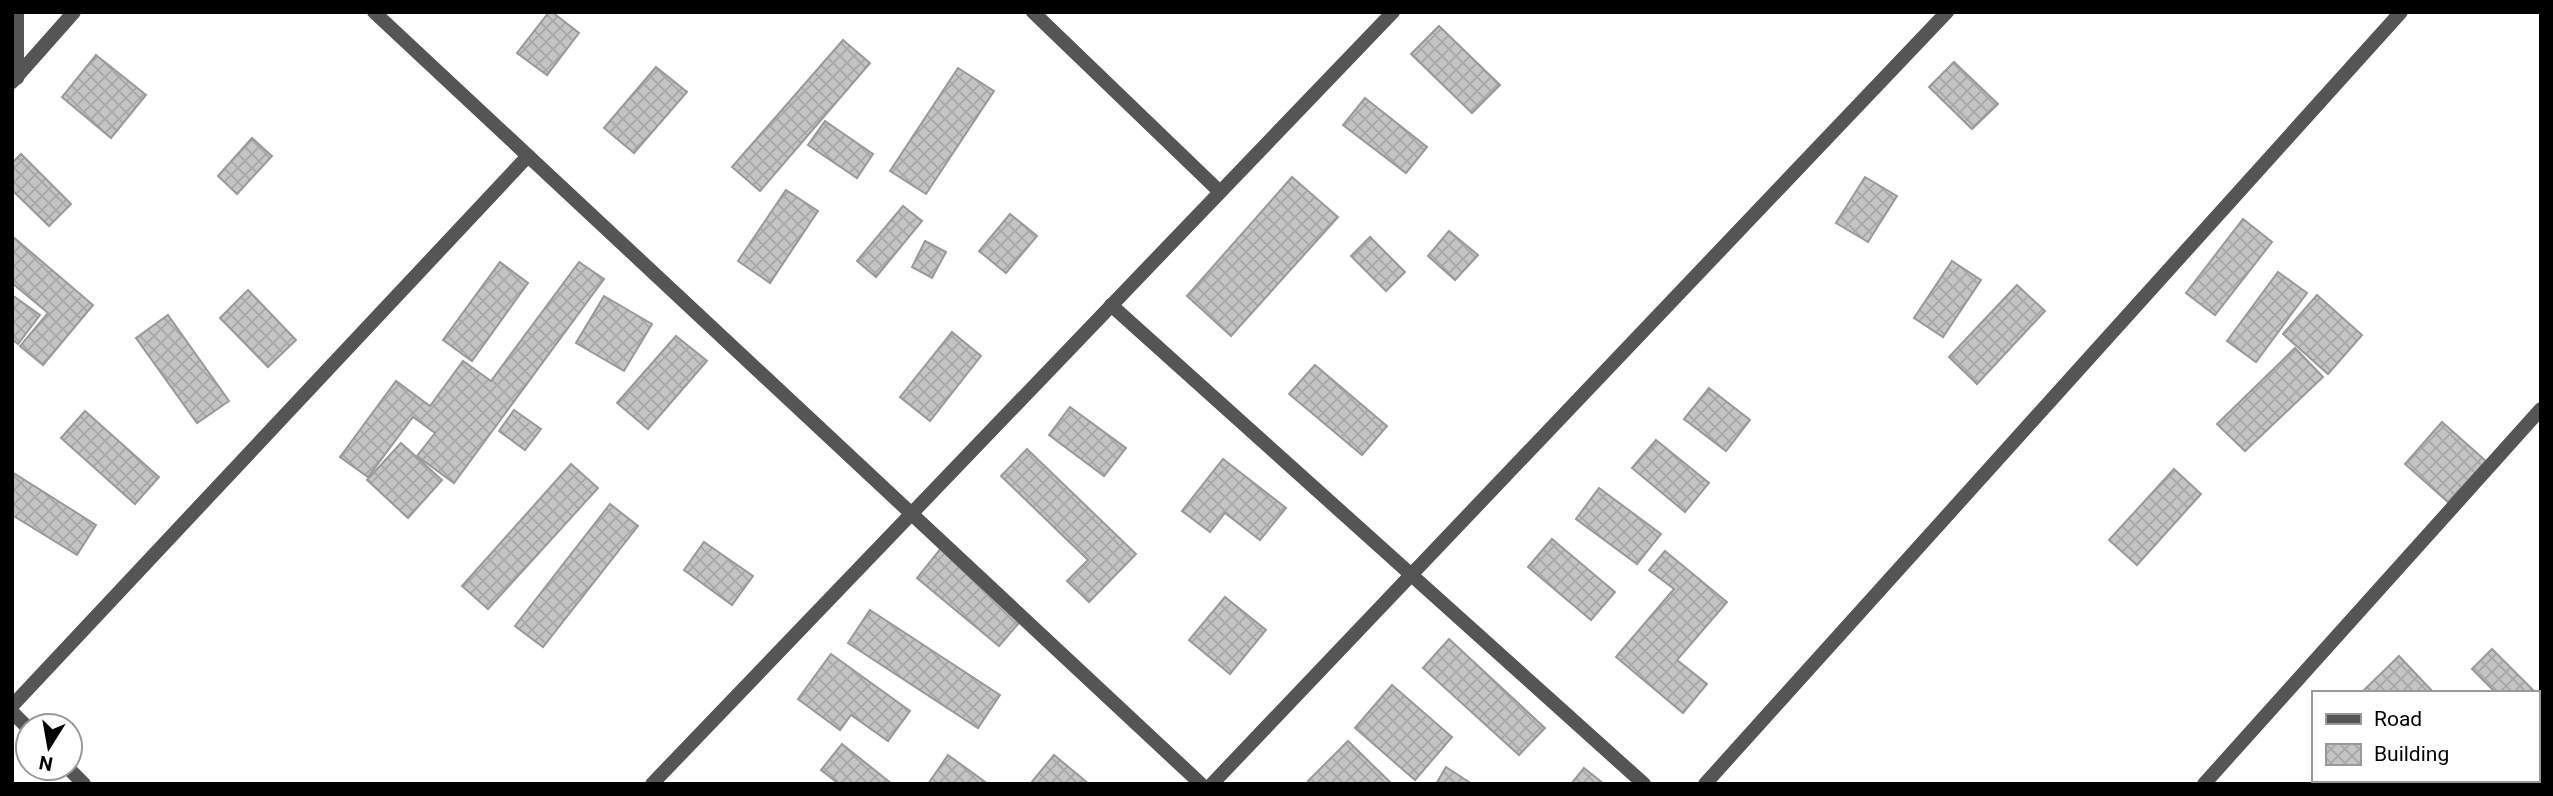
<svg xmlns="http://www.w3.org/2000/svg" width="2553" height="796" font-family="Roboto,sans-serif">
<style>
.building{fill:url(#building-cross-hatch);stroke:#999;stroke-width:2}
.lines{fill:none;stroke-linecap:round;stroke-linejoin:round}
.minor{stroke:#555;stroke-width:14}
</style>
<defs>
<pattern id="building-cross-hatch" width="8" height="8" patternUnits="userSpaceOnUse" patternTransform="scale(1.75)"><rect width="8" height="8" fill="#c4c4c4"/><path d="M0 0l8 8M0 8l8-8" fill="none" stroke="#a7a7a7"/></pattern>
</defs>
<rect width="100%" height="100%" fill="#fff"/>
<g class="building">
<polygon points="549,12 552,12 579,33 547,75 517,53"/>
<polygon points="1439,26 1500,85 1472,113 1411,54"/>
<polygon points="843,40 870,63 760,191 732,167"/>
<polygon points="96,55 146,95 111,138 62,97"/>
<polygon points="1954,62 1998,104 1972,129 1929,87"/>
<polygon points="656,67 687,92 634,153 604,128"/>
<polygon points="958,68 994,91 926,194 890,171"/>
<polygon points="1365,98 1427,147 1406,173 1343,125"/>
<polygon points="825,121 873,154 857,178 808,145"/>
<polygon points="252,138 272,156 237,194 218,176"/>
<polygon points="21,154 71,204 49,226 12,190 12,163"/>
<polygon points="1292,177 1338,217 1231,336 1187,296"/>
<polygon points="1865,177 1897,196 1868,242 1836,223"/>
<polygon points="786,190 818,211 770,283 738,261"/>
<polygon points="903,206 922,221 876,277 857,261"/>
<polygon points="1010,214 1037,236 1006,273 979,251"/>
<polygon points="2243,219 2272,242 2215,315 2186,293"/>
<polygon points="1449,231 1478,255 1455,280 1428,256"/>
<polygon points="12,236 93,305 43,365 20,346 48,313 12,283"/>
<polygon points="1370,237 1405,272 1386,291 1351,256"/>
<polygon points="925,241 946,252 932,278 912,267"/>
<polygon points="1952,261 1981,280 1943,337 1914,318"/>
<polygon points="500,262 528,283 472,361 443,340"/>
<polygon points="579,262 604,279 454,483 417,456 435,433 413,417 368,477 340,457 396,381 430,406 463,361 491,381"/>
<polygon points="2278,272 2307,293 2256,362 2227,341"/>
<polygon points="2017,285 2045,311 1977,384 1949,357"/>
<polygon points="248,290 296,340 268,367 220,318"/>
<polygon points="12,295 40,315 18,344 12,339"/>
<polygon points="2317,295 2362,335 2328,374 2283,334"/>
<polygon points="604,296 652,324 624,371 576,343"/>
<polygon points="168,315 229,401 197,423 136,338"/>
<polygon points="952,332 981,356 930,421 900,397"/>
<polygon points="676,336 707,361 648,429 617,403"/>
<polygon points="2295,348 2323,377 2245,451 2217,424"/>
<polygon points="1315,365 1387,426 1362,455 1289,394"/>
<polygon points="1709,388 1750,420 1726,451 1684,419"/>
<polygon points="1070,407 1126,448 1104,476 1049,435"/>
<polygon points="514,410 541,429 525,450 499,431"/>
<polygon points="85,411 159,477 135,504 61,438"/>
<polygon points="2442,422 2486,461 2448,502 2405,464"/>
<polygon points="1656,440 1709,483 1685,512 1632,468"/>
<polygon points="401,443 442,480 408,518 367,480"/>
<polygon points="1027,449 1136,554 1089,602 1067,581 1088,560 1001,476"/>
<polygon points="1223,459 1286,508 1260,540 1225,513 1210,532 1182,511"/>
<polygon points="571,464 598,488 488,609 462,586"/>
<polygon points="2174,469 2201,494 2137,565 2109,540"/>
<polygon points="12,472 96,525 77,555 12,515"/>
<polygon points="1599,488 1661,534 1637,564 1576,519"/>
<polygon points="610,504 638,526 543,647 515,626"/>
<polygon points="1552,539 1615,592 1591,620 1528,567"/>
<polygon points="704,542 753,576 732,605 684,570"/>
<polygon points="942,547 1025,616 999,646 917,578"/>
<polygon points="1665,551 1727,602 1677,660 1707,684 1683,713 1616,657 1674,589 1649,570"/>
<polygon points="1225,597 1266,630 1230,674 1189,640"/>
<polygon points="870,610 1000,695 978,728 848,643"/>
<polygon points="1449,639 1545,728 1519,755 1423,668"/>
<polygon points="2492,649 2536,693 2493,693 2494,691 2472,669"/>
<polygon points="831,654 910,711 888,741 851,715 840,730 798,699"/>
<polygon points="2399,656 2434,693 2361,693"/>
<polygon points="1392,685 1452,737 1415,780 1355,728"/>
<polygon points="2537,694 2541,698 2541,746 2537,750"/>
<polygon points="1348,741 1392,784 1311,784 1308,781"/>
<polygon points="842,744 892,784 839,784 821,770"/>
<polygon points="948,755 988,784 928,784"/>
<polygon points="1054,755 1089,784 1030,784"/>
<polygon points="1446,767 1472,784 1436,784"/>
<polygon points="1584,768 1604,784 1571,784"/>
<polygon points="2397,780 2425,780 2429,784 2393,784"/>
</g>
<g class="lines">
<g class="minor">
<polyline points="374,12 1201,784"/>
<polyline points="1033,12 1220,192"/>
<polyline points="17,78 17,12"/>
<polyline points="12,82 74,12"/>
<polyline points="1111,305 1644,784"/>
<polyline points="12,706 528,156"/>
<polyline points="12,712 28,728"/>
<polyline points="68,768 84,784"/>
<polyline points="652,784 1393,12"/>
<polyline points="1212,784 1947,12"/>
<polyline points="1705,784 2401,12"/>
<polyline points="2204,784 2541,409"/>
</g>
</g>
<rect width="2553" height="796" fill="none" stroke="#000000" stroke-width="28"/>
<rect x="2312" y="691" width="228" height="91" fill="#ffffff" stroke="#999999" stroke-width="2"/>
<rect x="2326" y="714" width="35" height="10" fill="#555555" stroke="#999999" stroke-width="2"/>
<text x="2374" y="726" font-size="21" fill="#000000">Road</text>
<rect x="2326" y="744" width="35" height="21" fill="url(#building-cross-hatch)" stroke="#999999" stroke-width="2"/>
<text x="2374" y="761" font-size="21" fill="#000000">Building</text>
<g transform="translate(49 747) rotate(191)"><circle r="33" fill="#ffffff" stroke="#999999" stroke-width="2"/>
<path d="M0-5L12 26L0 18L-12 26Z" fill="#000000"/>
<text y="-10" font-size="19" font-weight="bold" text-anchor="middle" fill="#000000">N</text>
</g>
</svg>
